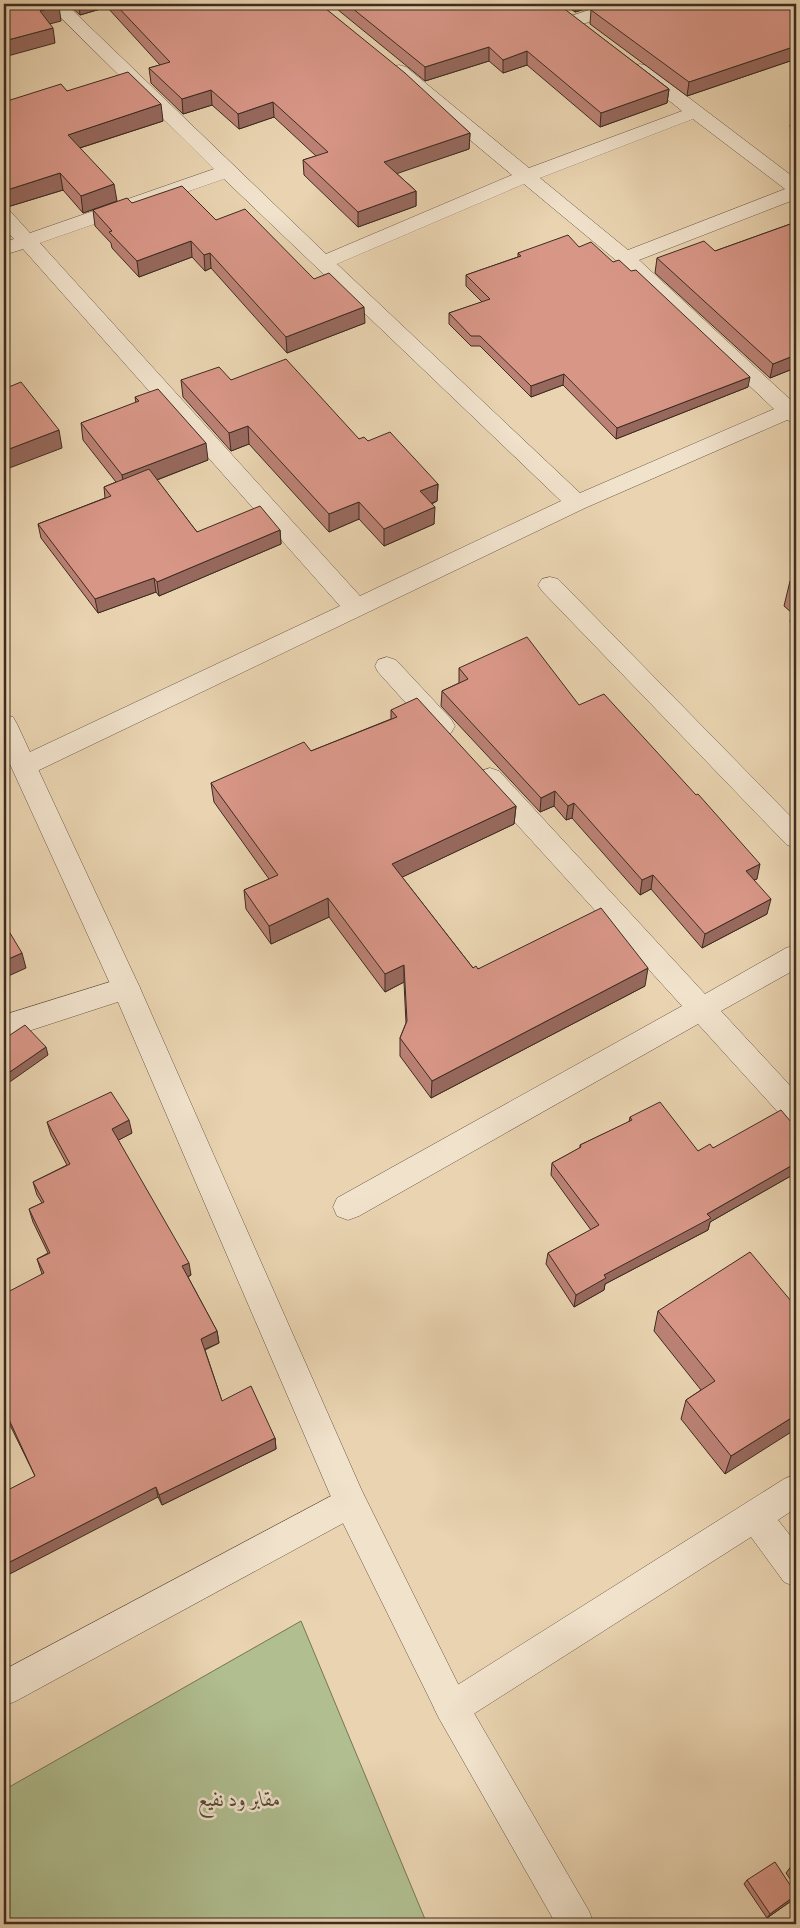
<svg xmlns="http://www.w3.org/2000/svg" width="800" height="1928" font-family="Vollkorn,Amiri,serif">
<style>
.green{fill:#b0be90;stroke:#767558}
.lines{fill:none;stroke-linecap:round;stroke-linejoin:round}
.minor-casing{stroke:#685645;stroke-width:1}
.tertiary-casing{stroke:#685645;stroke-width:1}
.minor{fill:#f1e2cc;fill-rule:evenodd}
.tertiary{fill:#f1e2cc;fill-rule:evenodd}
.wall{fill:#ba8174;stroke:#3d2c21}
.shaded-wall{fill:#97695e;stroke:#3d2c21}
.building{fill:#d89687;stroke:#3d2c21}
.labels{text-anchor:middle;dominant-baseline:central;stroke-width:5;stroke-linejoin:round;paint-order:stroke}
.near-park-label{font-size:21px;font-style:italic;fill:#544937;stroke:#f1e2cc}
</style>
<rect width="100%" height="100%" fill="#e9d3b0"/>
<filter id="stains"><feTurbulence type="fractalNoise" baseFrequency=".004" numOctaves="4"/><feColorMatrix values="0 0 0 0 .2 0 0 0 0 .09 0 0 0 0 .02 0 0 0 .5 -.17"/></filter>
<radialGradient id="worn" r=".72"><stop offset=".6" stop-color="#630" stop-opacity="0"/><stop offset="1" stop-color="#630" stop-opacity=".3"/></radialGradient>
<polygon class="green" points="301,1621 427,1924 4,1924 4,1790"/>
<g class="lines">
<defs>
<g id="minor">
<path d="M47,4h19l260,250 186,-79 -120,-100 -2,-4 2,-4 7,-2 7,2 123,101 153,-57 -51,-41 2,-4 7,-2 7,2 149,113v20l-157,61 154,142 3,-1v23l-9,-4 -202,88 -552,265 -9,3 -9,-3 -4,-7 4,-7 325,-153 -317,-357 -19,6v-13l10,-3 -10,-11v-18l7,2 19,21 184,-64zM693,119l92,70 -157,61 -88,-72zM224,179l337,322 -201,95 -320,-353zM524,184l94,78 156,147 -194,84 -243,-229z"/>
<polygon points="607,4 632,4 629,8 580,25 574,26 568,25 565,21 568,17"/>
<polygon points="550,577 558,579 796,822 796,848 787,845 542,591 538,585 542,579"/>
<polygon points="387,657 396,660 451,719 455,726 451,733 442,735 433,733 378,672 375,666 378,660"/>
<polygon points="490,768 499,771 705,994 786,948 796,945 796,969 721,1011 796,1092 796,1124 786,1121 698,1024 359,1216 348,1220 337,1216 333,1207 337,1198 682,1006 481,785 477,778 481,771"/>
<polygon points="126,977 136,980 140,988 136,996 4,1039 4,1015"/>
<polygon points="796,1474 796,1508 778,1520 796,1543 796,1587 784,1582 751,1537 464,1720 452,1726 440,1720 434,1708 440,1696 784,1479"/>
<polygon points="350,1486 362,1491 366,1502 362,1513 16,1701 4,1706 4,1670"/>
</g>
<polygon id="tertiary" points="4,715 13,717 17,724 140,988 362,1491 464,1696 589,1911 594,1924 556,1924 440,1720 338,1513 112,988 4,751"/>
</defs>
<use href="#minor" class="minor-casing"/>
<use href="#tertiary" class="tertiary-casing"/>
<use href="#minor" class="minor"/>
<use href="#tertiary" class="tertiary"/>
</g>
<g class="wall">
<polygon points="68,4 320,4 470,133 469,149 396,173 416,191 416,206 358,227 304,175 303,160 316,156 274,117 239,129 212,105 183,114 151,83 149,68 160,65 107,7 80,15"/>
<polygon points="337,4 557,4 669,89 667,103 600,127 527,65 503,73 489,61 425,81 337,9"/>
<polygon points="563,4 602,4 575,12"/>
<polygon points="796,4 796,59 687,96 590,24 591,10 699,9 748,5"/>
<polygon points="67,91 163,121 80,148 117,201 83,213 63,190 4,208"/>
<polygon points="796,112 796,132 790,127 792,113"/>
<polygon points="794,147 796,147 796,165 792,161"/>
<polygon points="132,203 216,220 314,279 365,323 287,353 211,268 205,271 192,257 139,277 112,248 111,243 95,226 93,210"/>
<polygon points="796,222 796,375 790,370 770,378 655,273 657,258 715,251"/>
<polygon points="579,247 748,387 616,439 563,385 531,397 480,346 471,346 449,324 449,313 482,302 466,286 466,275 518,257 518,253"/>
<polygon points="181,380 231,380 359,439 368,441 438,484 437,501 432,504 434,524 384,546 359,519 329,532 249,444 231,451 183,397"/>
<polygon points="135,397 208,460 157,480 197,532 280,530 281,544 159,596 156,592 98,613 41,538 38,524 105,498 104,487 116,482 83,440 81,423 136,403"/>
<polygon points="796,578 796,628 790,622 792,613 784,606 790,581"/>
<polygon points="459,668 579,705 757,879 754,880 767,914 702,948 651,889 640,895 572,818 566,820 554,806 540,812 441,706 442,691 459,683"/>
<polygon points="391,710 516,806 514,824 402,877 473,968 645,986 431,1098 400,1056 400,1038 406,1023 404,982 385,992 329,917 271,944 246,909 244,890 269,879 214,802 211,783 311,751 391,719"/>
<polygon points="630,1117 698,1151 713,1148 796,1128 796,1173 710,1222 708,1230 605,1284 604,1290 574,1307 546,1264 548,1253 591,1230 551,1175 552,1163 580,1148 580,1145 629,1122"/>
<polygon points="47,1122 132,1133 118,1140 191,1275 188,1277 217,1331 219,1343 205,1350 222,1401 275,1438 276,1449 162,1505 158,1497 35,1476 10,1425 4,1428 42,1274 37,1259 48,1253 33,1222 29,1209 42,1203 37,1195 33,1182 67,1165 51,1135"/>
<polygon points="796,1307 725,1474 681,1419 686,1400 701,1390 654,1331 658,1311"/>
<polygon points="796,1861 796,1888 786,1873 792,1865"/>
<polygon points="747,1880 796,1896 794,1899 767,1918 744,1884"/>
</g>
<g class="shaded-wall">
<polygon points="79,4 106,4 107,7 80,15"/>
<polygon points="576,4 602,4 575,12"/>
<polygon points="59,6 61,21 42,26 40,11"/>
<polygon points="53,28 55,43 4,57 4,41"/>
<polygon points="796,46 796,59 687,96 689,82"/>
<polygon points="489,47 489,61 425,81 425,67"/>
<polygon points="527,51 527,65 503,73 503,60"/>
<polygon points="669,89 667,103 600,127 601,113"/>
<polygon points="211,90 212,105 183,114 182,99"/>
<polygon points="273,102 274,117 239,129 238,114"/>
<polygon points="161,104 163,121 70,151 68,135"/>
<polygon points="470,133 469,149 384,178 384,162"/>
<polygon points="60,173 63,190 4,208 4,191"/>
<polygon points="114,184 117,201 83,213 81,196"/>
<polygon points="416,191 416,206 358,227 358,212"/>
<polygon points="191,241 192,257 139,277 137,261"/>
<polygon points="210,253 211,268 205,271 204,255"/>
<polygon points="364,307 365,323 287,353 286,337"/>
<polygon points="793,356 790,370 770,378 773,364"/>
<polygon points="564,374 563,385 531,397 531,386"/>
<polygon points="750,377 748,387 616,439 617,428"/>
<polygon points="248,426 249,444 231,451 229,433"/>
<polygon points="59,430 62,448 4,470 4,451"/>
<polygon points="206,443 208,460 125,492 122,475"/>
<polygon points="438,484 437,501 419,508 420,491"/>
<polygon points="359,502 359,519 329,532 329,514"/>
<polygon points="435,507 434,524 384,546 384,529"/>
<polygon points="280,530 281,544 159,596 157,582"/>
<polygon points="154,578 156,592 98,613 95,599"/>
<polygon points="555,791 554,806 540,812 541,798"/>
<polygon points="574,803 572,818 566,820 568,806"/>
<polygon points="516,806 514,824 392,882 392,864"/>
<polygon points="760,864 757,879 742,885 746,871"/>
<polygon points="653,875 651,889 640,895 642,880"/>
<polygon points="328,898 329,917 271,944 269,926"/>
<polygon points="771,899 767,914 702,948 705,934"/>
<polygon points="22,953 26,968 4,978 4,961"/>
<polygon points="404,965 404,982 385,992 385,974"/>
<polygon points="648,968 645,986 431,1098 432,1081"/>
<polygon points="46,1047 48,1055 4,1086 4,1076"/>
<polygon points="129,1120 132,1133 115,1142 112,1129"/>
<polygon points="796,1163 796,1173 710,1222 708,1230 605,1284 604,1290 574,1307 576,1295 604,1275 707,1214"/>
<polygon points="189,1263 191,1275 185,1278 182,1266"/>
<polygon points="217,1331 219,1343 203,1350 201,1339"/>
<polygon points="6,1413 10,1425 4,1428 4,1414"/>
<polygon points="796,1415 796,1429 725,1474 731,1456"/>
<polygon points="275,1438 276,1449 162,1505 159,1495"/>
<polygon points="156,1487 158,1497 4,1577 4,1565"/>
<polygon points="796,1895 794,1899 767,1918 770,1914"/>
</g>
<g class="building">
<polygon points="4,4 57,4 59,6 40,11 53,28 4,41"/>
<polygon points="115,4 320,4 405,73 470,133 384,162 416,191 358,212 303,160 328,152 273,102 238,114 211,90 182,99 149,68 170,62"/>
<polygon points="347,4 558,4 669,89 601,113 527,51 503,60 489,47 425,67"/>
<polygon points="608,4 691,4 699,9 715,4 747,4 748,5 752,4 796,4 796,46 689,82 591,10"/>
<polygon points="128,72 161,104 68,135 114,184 81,196 60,173 4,191 4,102 61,84 67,91"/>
<polygon points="796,112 796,116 792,113"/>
<polygon points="182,186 216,220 245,209 314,279 329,273 364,307 286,337 210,253 204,255 191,241 137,261 109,232 112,231 93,210 127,198 132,203"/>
<polygon points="796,222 796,359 793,356 773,364 657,258 704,241 715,251"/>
<polygon points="568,235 579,247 591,242 613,262 619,260 631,271 636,270 750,377 617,428 564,374 531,386 480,336 471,336 449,313 490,299 466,275 521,256 518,253"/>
<polygon points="286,359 359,439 364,437 368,441 390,432 438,484 420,491 435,507 384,529 359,502 329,514 248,426 229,433 181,380 219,367 231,380"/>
<polygon points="21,382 59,430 4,451 4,389"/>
<polygon points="158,389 206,443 122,475 81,423 139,401 135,397"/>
<polygon points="149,469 197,532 260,506 280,530 157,582 154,578 95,599 38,524 111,496 104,487"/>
<polygon points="796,578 796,587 790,581"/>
<polygon points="527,637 579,705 604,694 696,795 698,794 760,864 746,871 771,899 705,934 653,875 642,880 574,803 568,806 555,791 541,798 442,691 468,679 459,668"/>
<polygon points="417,698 516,806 392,864 473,968 476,966 478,969 601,908 648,968 432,1081 400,1038 407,1021 404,965 385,974 328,898 269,926 244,890 278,875 211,783 304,742 311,751 397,717 391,710"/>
<polygon points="4,923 22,953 4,961"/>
<polygon points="25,1025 46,1047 4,1076 4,1039"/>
<polygon points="111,1092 129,1120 112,1129 189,1263 182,1266 217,1331 201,1339 222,1401 251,1386 275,1438 159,1495 156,1487 4,1565 4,1492 35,1476 6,1413 4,1414 4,1294 44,1273 37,1259 50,1253 29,1209 44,1202 33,1182 70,1164 47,1122"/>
<polygon points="660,1102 698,1151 710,1144 713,1148 781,1110 796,1128 796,1163 707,1214 711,1218 604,1275 606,1278 576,1295 548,1253 599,1225 552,1163 581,1147 580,1145 632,1120 630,1117"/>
<polygon points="750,1252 796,1307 796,1415 731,1456 686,1400 715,1381 658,1311"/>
<polygon points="796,1861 796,1872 792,1865"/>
<polygon points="775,1862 796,1894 796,1895 770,1914 747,1880"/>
</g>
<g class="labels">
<g class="near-park-label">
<text x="239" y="1800">مقابر ود نفيع</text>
</g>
</g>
<rect width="800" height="1928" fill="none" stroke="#e9d3b0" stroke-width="20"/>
<rect x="5" y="5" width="790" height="1918" fill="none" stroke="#3d2c21" stroke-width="2.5"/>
<rect x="10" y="10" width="780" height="1908" fill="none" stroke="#3d2c21"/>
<rect width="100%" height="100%" filter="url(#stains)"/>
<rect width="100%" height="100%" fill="url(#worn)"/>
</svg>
